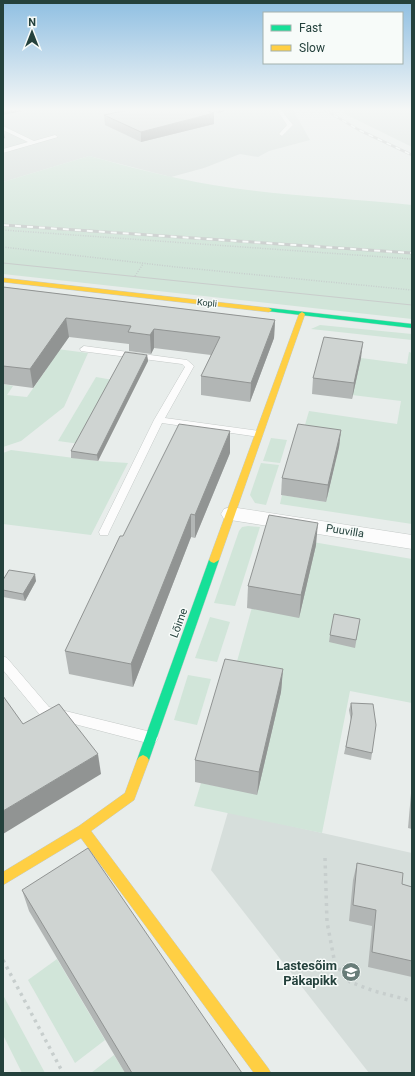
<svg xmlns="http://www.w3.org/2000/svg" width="415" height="1076" font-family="Roboto,sans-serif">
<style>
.built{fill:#d6dedb}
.green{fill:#d1e5d9}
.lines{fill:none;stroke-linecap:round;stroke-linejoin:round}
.lane-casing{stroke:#c5cac8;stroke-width:1}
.street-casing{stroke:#c5cac8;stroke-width:1}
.fast-casing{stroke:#c3cbc8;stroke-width:1}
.slow-casing{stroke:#c3cbc8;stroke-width:1}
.path-far1{stroke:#c7cecd;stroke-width:1.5;stroke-dasharray:1 1.5;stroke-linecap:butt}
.path{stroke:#c7cecd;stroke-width:3.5;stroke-dasharray:3 4.5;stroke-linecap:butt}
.lane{fill:#fcfcfc;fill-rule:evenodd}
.street{fill:#fcfcfc;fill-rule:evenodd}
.fast{fill:#16e098;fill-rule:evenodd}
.slow{fill:#ffcf43;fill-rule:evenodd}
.tram{stroke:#c9cdcc;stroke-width:1}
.rail-far1-casing{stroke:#c9cdcc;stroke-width:2.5}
.rail-casing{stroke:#c9cdcc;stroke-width:3}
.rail-far1{stroke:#f7fbf9;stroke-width:1.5;stroke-dasharray:5;stroke-linecap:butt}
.rail{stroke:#f7fbf9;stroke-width:2;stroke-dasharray:6;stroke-linecap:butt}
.wall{fill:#b2b6b5}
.shaded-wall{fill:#919493}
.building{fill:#cfd4d2;stroke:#919493}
.labels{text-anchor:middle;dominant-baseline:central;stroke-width:3;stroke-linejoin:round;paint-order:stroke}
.far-street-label{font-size:9px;fill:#24413c;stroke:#f7fbf9}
.street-label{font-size:11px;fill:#24413c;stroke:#f7fbf9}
.near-poi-label{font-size:13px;font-weight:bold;fill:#24413c;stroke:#f7fbf9;text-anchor:end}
</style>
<rect width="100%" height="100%" fill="#e8edeb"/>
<g class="built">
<polygon points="3,110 293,110 310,140 269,151 258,157 240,154 204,168 171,177 89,156 3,182"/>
<polygon points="342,110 412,110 412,147 347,115"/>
<polygon points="228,812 412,853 412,1073 369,1073 211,870"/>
</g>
<g class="green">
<path d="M89,156c41,11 82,22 124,29 65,11 133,13 199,20v114l-409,-45v-92z"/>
<polygon points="320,325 412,334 412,340 311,329"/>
<polygon points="26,345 88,353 64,407 21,441 3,447 3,384 13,386 7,395 27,397 46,370"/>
<polygon points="409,352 412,353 412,524 280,504 282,495 326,502 339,447 300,442 309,411 397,424 401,401 352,395 361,358 407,364"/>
<polygon points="96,377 113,380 80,444 58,441"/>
<polygon points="271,438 287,440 280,463 263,461"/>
<polygon points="11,450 98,461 128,463 91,535 3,524 3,453"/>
<polygon points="261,463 279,465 266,505 255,503 250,495"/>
<polygon points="248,526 260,527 235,606 214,603 239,531 242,527"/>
<polygon points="272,535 412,559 412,703 350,691 322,833 194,806 201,783 257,794 231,683"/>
<polygon points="210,617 230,622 217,662 195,658"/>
<polygon points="188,675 211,679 197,725 174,720"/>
<polygon points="57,959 105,1040 75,1063 28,980"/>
<polygon points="3,995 45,1073 22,1073 3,1035"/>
<polygon points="114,1055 125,1073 91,1073"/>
</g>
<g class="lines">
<defs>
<g id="lane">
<polygon points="277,110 281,110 293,125 282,136 279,134 287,125"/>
<polygon points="3,126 34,141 55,135 58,137 3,153 3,149 28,142 3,130"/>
<polygon points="84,346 187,360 194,366 165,418 259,431 264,434 259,437 162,423 109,532 108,535 100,535 99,532 154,420 185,367 182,364 81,351 80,349"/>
<polygon points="3,656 7,658 49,707 151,732 156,734 158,738 156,742 151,744 40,715 3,670"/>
</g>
<polygon id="street" points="231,507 412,535 412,549 224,519 221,514 224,509"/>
<g id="fast">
<polygon points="269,308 412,324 412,328 267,311 266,310"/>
<polygon points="214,557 219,560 149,760 147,763 143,765 139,763 137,760 209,560"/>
</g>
<g id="slow">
<polygon points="3,278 269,308 272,310 269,312 3,282"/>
<polygon points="302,312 305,314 219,560 214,563 211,562 209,560 299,314"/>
<polygon points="143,755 147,757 149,760 134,800 91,831 268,1068 271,1073 254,1073 81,838 3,885 3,872 79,826 125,793 137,760 139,757"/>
</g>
</defs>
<use href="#lane" class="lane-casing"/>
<use href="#street" class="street-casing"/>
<use href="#fast" class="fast-casing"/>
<use href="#slow" class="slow-casing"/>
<g class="path-far1">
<polyline points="3,230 412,259"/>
<polyline points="3,247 176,267 412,290"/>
<polyline points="135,276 143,264"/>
</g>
<g class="path">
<polyline points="325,858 327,922 335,964 350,982 374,991 412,1001"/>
<polyline points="3,960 63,1073"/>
</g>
<use href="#lane" class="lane"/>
<use href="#street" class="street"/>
<use href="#fast" class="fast"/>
<use href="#slow" class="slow"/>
<polyline class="tram" points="3,263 412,305"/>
<defs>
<polyline id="rail-far1" points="325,110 359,130 412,155"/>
<polyline id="rail" points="3,225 412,253"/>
</defs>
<use href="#rail-far1" class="rail-far1-casing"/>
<use href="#rail" class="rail-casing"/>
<use href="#rail-far1" class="rail-far1"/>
<use href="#rail" class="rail"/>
</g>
<g class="wall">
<polygon points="210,110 228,110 218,113"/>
<polygon points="104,115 214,124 141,142 105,125"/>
<polygon points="3,287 275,320 274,338 250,402 201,395 201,376 211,355 154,348 151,354 129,351 129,344 69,337 33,388 3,384"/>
<polygon points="147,355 148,361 98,461 71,458 71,451"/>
<polygon points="361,358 352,399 312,394 313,378"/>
<polygon points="341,430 339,447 326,502 281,495 282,478"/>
<polygon points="230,453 195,538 191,537 133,687 69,674 65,651 123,536"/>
<polygon points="316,545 299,618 247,608 248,586"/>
<polygon points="3,580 36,581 25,601 3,597"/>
<polygon points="360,619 355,648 329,642 330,635"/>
<polygon points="283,669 281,692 257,795 195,782 195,760"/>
<polygon points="351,703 372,753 371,760 344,754 351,721 349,710"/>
<polygon points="412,782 412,829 408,828"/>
<polygon points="357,863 402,884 412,887 412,977 368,967 372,926 349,921 353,880"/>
<polygon points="22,890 242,1073 125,1073 29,911"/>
</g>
<g class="shaded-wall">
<polygon points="3,110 27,110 3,115"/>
<polygon points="218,110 228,110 218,113"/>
<polygon points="214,113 214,124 141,142 141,132"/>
<polygon points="3,127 5,138 3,139"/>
<polygon points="66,318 69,337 33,388 30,369"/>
<polygon points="275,320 274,338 250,402 251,383"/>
<polygon points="154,329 154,348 151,354 150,335"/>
<polygon points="363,342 361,358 352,399 354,383"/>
<polygon points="147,355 148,361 98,461 97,455"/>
<polygon points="341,430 339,447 326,502 328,485"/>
<polygon points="230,431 230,453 195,538 195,515"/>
<polygon points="191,514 191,537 133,687 131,664"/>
<polygon points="318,523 316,545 299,618 301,595"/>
<polygon points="35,574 36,581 25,601 23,594"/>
<polygon points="283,669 281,692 257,795 259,772"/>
<polygon points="98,754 101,774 3,834 3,811"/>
</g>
<g class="building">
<polygon points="128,110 205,110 214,113 141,132 104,115"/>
<polygon points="3,287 275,320 251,383 201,376 220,337 154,329 150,335 128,332 131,326 66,318 30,369 3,366"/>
<polygon points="324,337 363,342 354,383 313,378"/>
<polygon points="125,352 147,355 97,455 71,451"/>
<polygon points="179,424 230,431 195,515 191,514 131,664 65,651 120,536 123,536"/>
<polygon points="298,424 341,430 328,485 282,478"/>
<polygon points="269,515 318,523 301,595 248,586"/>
<polygon points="9,570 35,574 23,594 3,590 3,580"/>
<polygon points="334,614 360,619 356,640 330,635"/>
<polygon points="225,659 283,669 259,772 195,760"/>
<polygon points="3,696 23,724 59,704 98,754 3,811"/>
<polygon points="351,703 373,704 376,725 372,753 346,747 352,714"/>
<polygon points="88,848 242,1073 132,1073 22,890"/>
<polygon points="357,863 403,873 402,884 412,887 412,961 372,952 376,910 353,905"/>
</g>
<linearGradient id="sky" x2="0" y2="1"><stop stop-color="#8fbfe2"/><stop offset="0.42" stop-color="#f5f7f6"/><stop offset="1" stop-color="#f5f7f6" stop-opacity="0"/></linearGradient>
<rect width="415" height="260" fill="url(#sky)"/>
<defs>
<symbol id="school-disc" viewBox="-11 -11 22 22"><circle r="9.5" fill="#697d79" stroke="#f7fbf9"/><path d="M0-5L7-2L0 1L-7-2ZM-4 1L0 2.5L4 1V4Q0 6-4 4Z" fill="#fff"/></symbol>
</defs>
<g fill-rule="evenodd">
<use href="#school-disc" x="340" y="961" width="22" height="22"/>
</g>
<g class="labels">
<g class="far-street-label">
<text transform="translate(207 303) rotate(6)">Kopli</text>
</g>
<g class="street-label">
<text transform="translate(345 531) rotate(9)">Puuvilla</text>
<text transform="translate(179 623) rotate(-70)">Lõime</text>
</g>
<g class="near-poi-label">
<text x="337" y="965">Lastesõim<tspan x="337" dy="15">Päkapikk</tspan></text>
</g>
</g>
<rect width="415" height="1076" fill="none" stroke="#24413c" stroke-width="8"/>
<rect x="263" y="12" width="140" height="52" fill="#f7fbf9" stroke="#a3b1ad"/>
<rect x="271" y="25" width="20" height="6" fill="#16e098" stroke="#a3b1ad"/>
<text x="299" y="32" font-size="12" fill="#24413c">Fast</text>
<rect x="271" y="45" width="20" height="6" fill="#ffcf43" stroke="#a3b1ad"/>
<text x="299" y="52" font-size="12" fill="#24413c">Slow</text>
<g transform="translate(32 32)" stroke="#f7fbf9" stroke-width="3" paint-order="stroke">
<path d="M0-3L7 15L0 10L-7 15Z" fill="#24413c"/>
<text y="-6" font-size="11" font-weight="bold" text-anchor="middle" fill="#24413c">N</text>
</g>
</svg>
